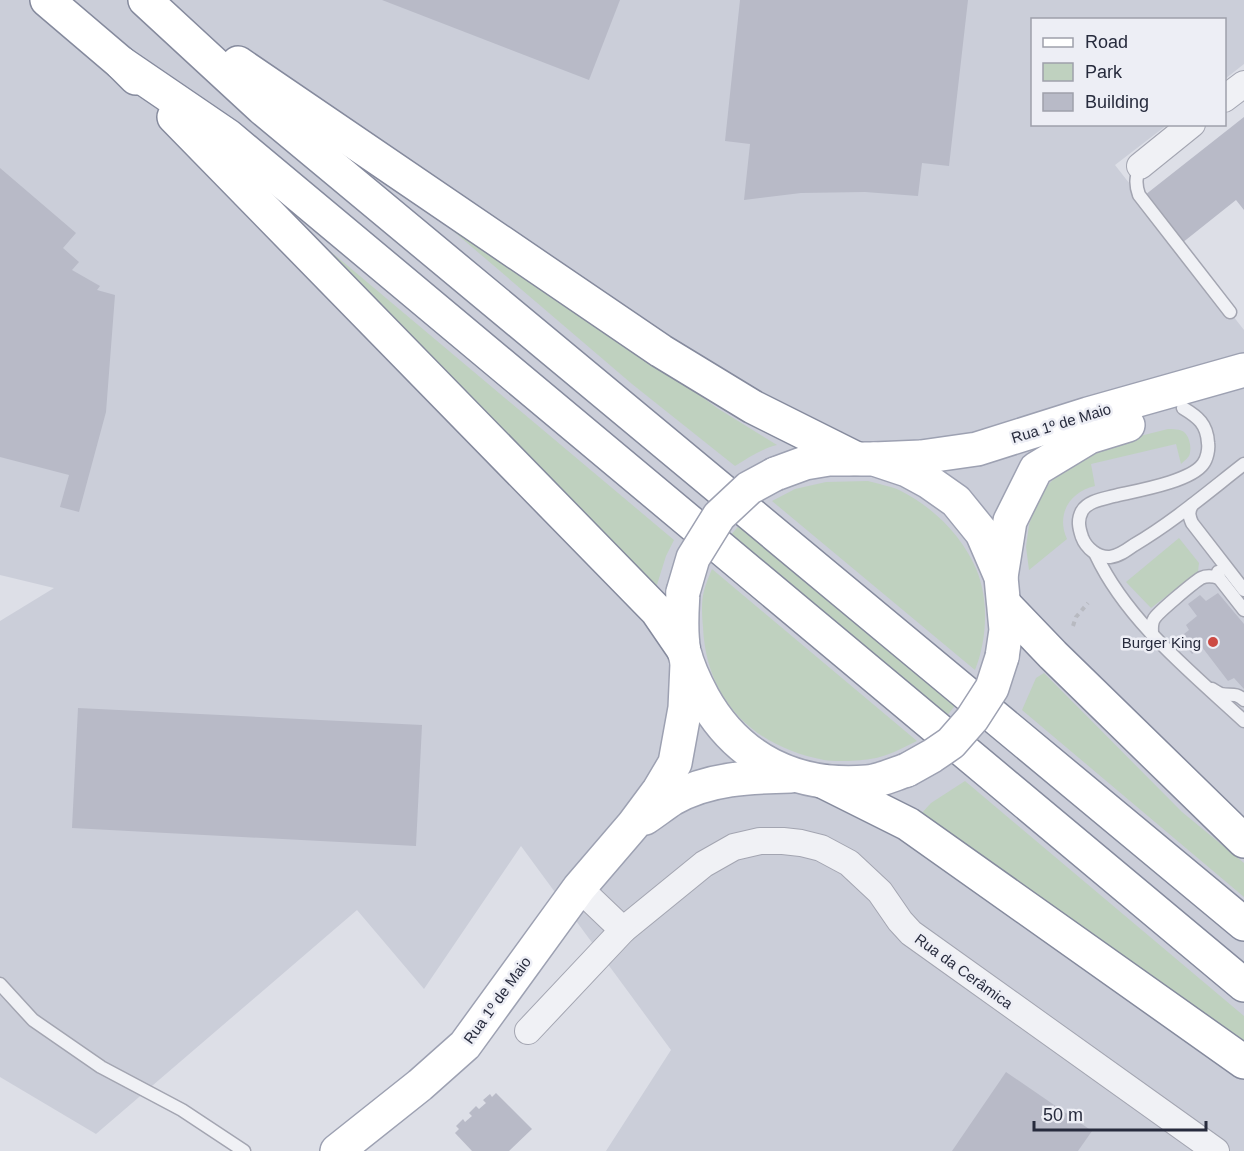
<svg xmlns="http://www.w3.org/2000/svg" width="1244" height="1151" font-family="Helvetica,sans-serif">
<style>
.built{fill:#cbced9}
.green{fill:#bfd1bf}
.building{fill:#b8bac7}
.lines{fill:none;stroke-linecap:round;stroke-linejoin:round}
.service-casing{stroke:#a3a5b1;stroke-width:15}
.minor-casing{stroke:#a3a5b1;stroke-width:28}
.primary-casing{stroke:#9da1b2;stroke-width:36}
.motorway-casing{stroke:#858a9d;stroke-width:36}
.path{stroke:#b8bac1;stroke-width:4;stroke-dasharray:4.5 4.5;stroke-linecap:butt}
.service{stroke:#f0f1f5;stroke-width:12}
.minor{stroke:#f0f1f5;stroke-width:26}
.primary{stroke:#fff;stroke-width:33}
.motorway{stroke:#fff;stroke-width:33}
.primary-bridge-casing{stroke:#9da1b2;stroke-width:36;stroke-linecap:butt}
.primary-bridge{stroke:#fff;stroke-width:33}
.poi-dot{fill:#cc4a43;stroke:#edeef5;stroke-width:2}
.labels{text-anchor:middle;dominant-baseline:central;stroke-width:5;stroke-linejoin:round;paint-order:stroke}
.street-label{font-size:15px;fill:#272b3d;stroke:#edeef5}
.poi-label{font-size:15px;fill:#272b3d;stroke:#edeef5;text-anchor:end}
</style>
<rect width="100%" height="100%" fill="#dddfe7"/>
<polygon class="built" points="0,0 1244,0 1244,64 1225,79 1224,20 1032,20 1032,124 1167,125 1115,165 1244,330 1244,1151 606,1151 671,1050 521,846 424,989 357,910 96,1134 0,1077 0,621 54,588 0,575"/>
<g class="green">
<path d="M452,230l57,27 75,51 133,100 60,37c-16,4 -29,13 -42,21l-103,-82z"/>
<polygon points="317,240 674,540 666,556 655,591 371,301"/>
<path d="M1168,429c5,0 12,0 16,3 6,5 8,17 5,24 -1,2 -6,6 -8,8l-5,-20 -85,20 4,22c-26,6 -39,29 -28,53l-38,31 -3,-23 3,-22 7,-21 12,-19 15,-16 49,-26z"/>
<path d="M868,481c10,3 22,5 31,9 33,16 64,46 78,81 12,30 10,69 -2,99l-203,-169 23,-12 31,-7z"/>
<polygon points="741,523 958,702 946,717 730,536"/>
<polygon points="1179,538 1199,563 1198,572 1151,608 1126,582"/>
<path d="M712,569l205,172c-15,7 -30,16 -47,18 -11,2 -35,3 -46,1 -70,-13 -118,-60 -121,-133 -1,-11 -2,-25 1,-36 2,-8 5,-15 8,-22z"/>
<polygon points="1044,673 1182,812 1244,863 1244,897 1022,710 1036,678"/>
<polygon points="965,781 1244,1016 1244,1053 920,815 931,803"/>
</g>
<g class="building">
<polygon points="382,0 620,0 589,80"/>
<polygon points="740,0 968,0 949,166 922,163 918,196 865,192 801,193 744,200 750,144 725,141"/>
<polygon points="1244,117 1244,210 1236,200 1182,243 1145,195"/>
<polygon points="0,168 76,233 63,248 79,262 72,270 100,286 97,290 115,295 106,412 79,512 60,507 69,475 0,457"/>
<polygon points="1218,593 1244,624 1244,689 1234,678 1228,681 1202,647 1192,654 1179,638 1189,630 1186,625 1197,616 1188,604 1200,595 1206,601"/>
<polygon points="78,708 422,725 416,846 72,828"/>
<polygon points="1006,1072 1092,1131 1078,1151 952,1151"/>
<polygon points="496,1093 532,1129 509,1151 472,1151 455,1133 459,1129 456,1126 463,1119 465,1122 472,1116 469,1113 476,1106 479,1109 486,1103 483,1100 490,1094 492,1097"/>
</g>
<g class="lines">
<defs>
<g id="service">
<path d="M1140,166c-4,11 -5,18 -1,29l91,117"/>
<path d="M1183,408c15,9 24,16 25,35 1,6 -1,16 -5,21 -13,18 -68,27 -89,32 -11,3 -26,5 -32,15 -5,9 -3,17 0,26 4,11 16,21 28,20 9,-1 17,-7 24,-12 39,-23 74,-53 110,-81"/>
<path d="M1192,505c-4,7 -3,11 0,18l52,67"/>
<path d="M1096,555c31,66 95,117 148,166"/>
<polyline points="1218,572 1219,578 1244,610"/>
<path d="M1152,634c0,-5 -1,-10 2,-15 3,-6 39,-36 47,-41 6,-3 12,-2 18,0"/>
<path d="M1212,689c3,2 6,4 9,5 10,2 14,-2 23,6"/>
<polyline points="0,984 33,1020 101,1067 182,1110 244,1151"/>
</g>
<g id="minor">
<polyline points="1224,99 1244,84"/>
<polyline points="1140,166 1192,124"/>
<polyline points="579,888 623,930 704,864 734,847 760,841 783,841 801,843 821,848 849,863 880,892 900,921 911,933 1216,1151"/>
<polyline points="528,1031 623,930"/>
</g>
<g id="primary">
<polyline points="874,459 921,457 977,449 1088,414 1244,370"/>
<polyline points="775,474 805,463 829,459 874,459 907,470 929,482 956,501 982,533 1001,577 1006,630 1002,657"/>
<polyline points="1001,577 1010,521 1036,469 1089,437 1128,425"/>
<path d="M683,592c-1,20 -3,40 1,59 4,17 11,31 19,46 35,63 94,91 164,85 13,-1 27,-8 40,-12"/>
<path d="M645,818c9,-6 18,-13 27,-19 37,-21 78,-22 119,-23"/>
<polyline points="337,1151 420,1085 465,1045 579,888 633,825 659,790 675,763 685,708 687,664"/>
</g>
<g id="motorway">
<polyline points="47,0 121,63 136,78"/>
<polyline points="145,0 262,108 1244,924"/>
<polyline points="121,63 228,136 1244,985"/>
<polyline points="238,63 661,351 753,407 855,458"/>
<polyline points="174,117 657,611 683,649"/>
<polyline points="1005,605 1053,655 1244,841"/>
<polyline points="824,782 908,824 1244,1062"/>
</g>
</defs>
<use href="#service" class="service-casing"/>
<use href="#minor" class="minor-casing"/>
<use href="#primary" class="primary-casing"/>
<use href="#motorway" class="motorway-casing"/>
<polyline class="path" points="1073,626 1076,617 1088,603"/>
<use href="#service" class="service"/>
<use href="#minor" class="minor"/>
<use href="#primary" class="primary"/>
<use href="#motorway" class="motorway"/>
<defs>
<g id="primary-bridge">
<polyline points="683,592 693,558 719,516 749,488 775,474"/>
<polyline points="907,770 932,756 951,743 972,719 992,688 1002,657"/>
</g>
</defs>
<use href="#primary-bridge" class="primary-bridge-casing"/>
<use href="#primary-bridge" class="primary-bridge"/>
</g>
<circle class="poi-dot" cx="1213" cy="642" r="6"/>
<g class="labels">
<g class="street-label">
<text transform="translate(1061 423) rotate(-17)">Rua 1º de Maio</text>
<text transform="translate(964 971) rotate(36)">Rua da Cerâmica</text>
<text transform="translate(497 1000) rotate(-54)">Rua 1º de Maio</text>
</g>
<g class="poi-label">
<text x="1201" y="642">Burger King</text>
</g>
</g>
<rect x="1031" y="18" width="195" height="108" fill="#edeef5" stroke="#9ea0ab" stroke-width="1.5"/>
<rect x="1043" y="38" width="30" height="9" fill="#ffffff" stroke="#9ea0ab" stroke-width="1.5"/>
<text x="1085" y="48" font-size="18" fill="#272b3d">Road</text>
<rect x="1043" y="63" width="30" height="18" fill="#bfd1bf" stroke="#9ea0ab" stroke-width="1.5"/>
<text x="1085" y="78" font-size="18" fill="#272b3d">Park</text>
<rect x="1043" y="93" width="30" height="18" fill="#b8bac7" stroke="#9ea0ab" stroke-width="1.5"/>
<text x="1085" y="108" font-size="18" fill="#272b3d">Building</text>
<path d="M1034 1121v9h172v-9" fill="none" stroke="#272b3d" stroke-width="3"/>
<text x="1043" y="1121" font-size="18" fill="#272b3d" stroke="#edeef5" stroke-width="4.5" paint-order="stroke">50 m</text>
</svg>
